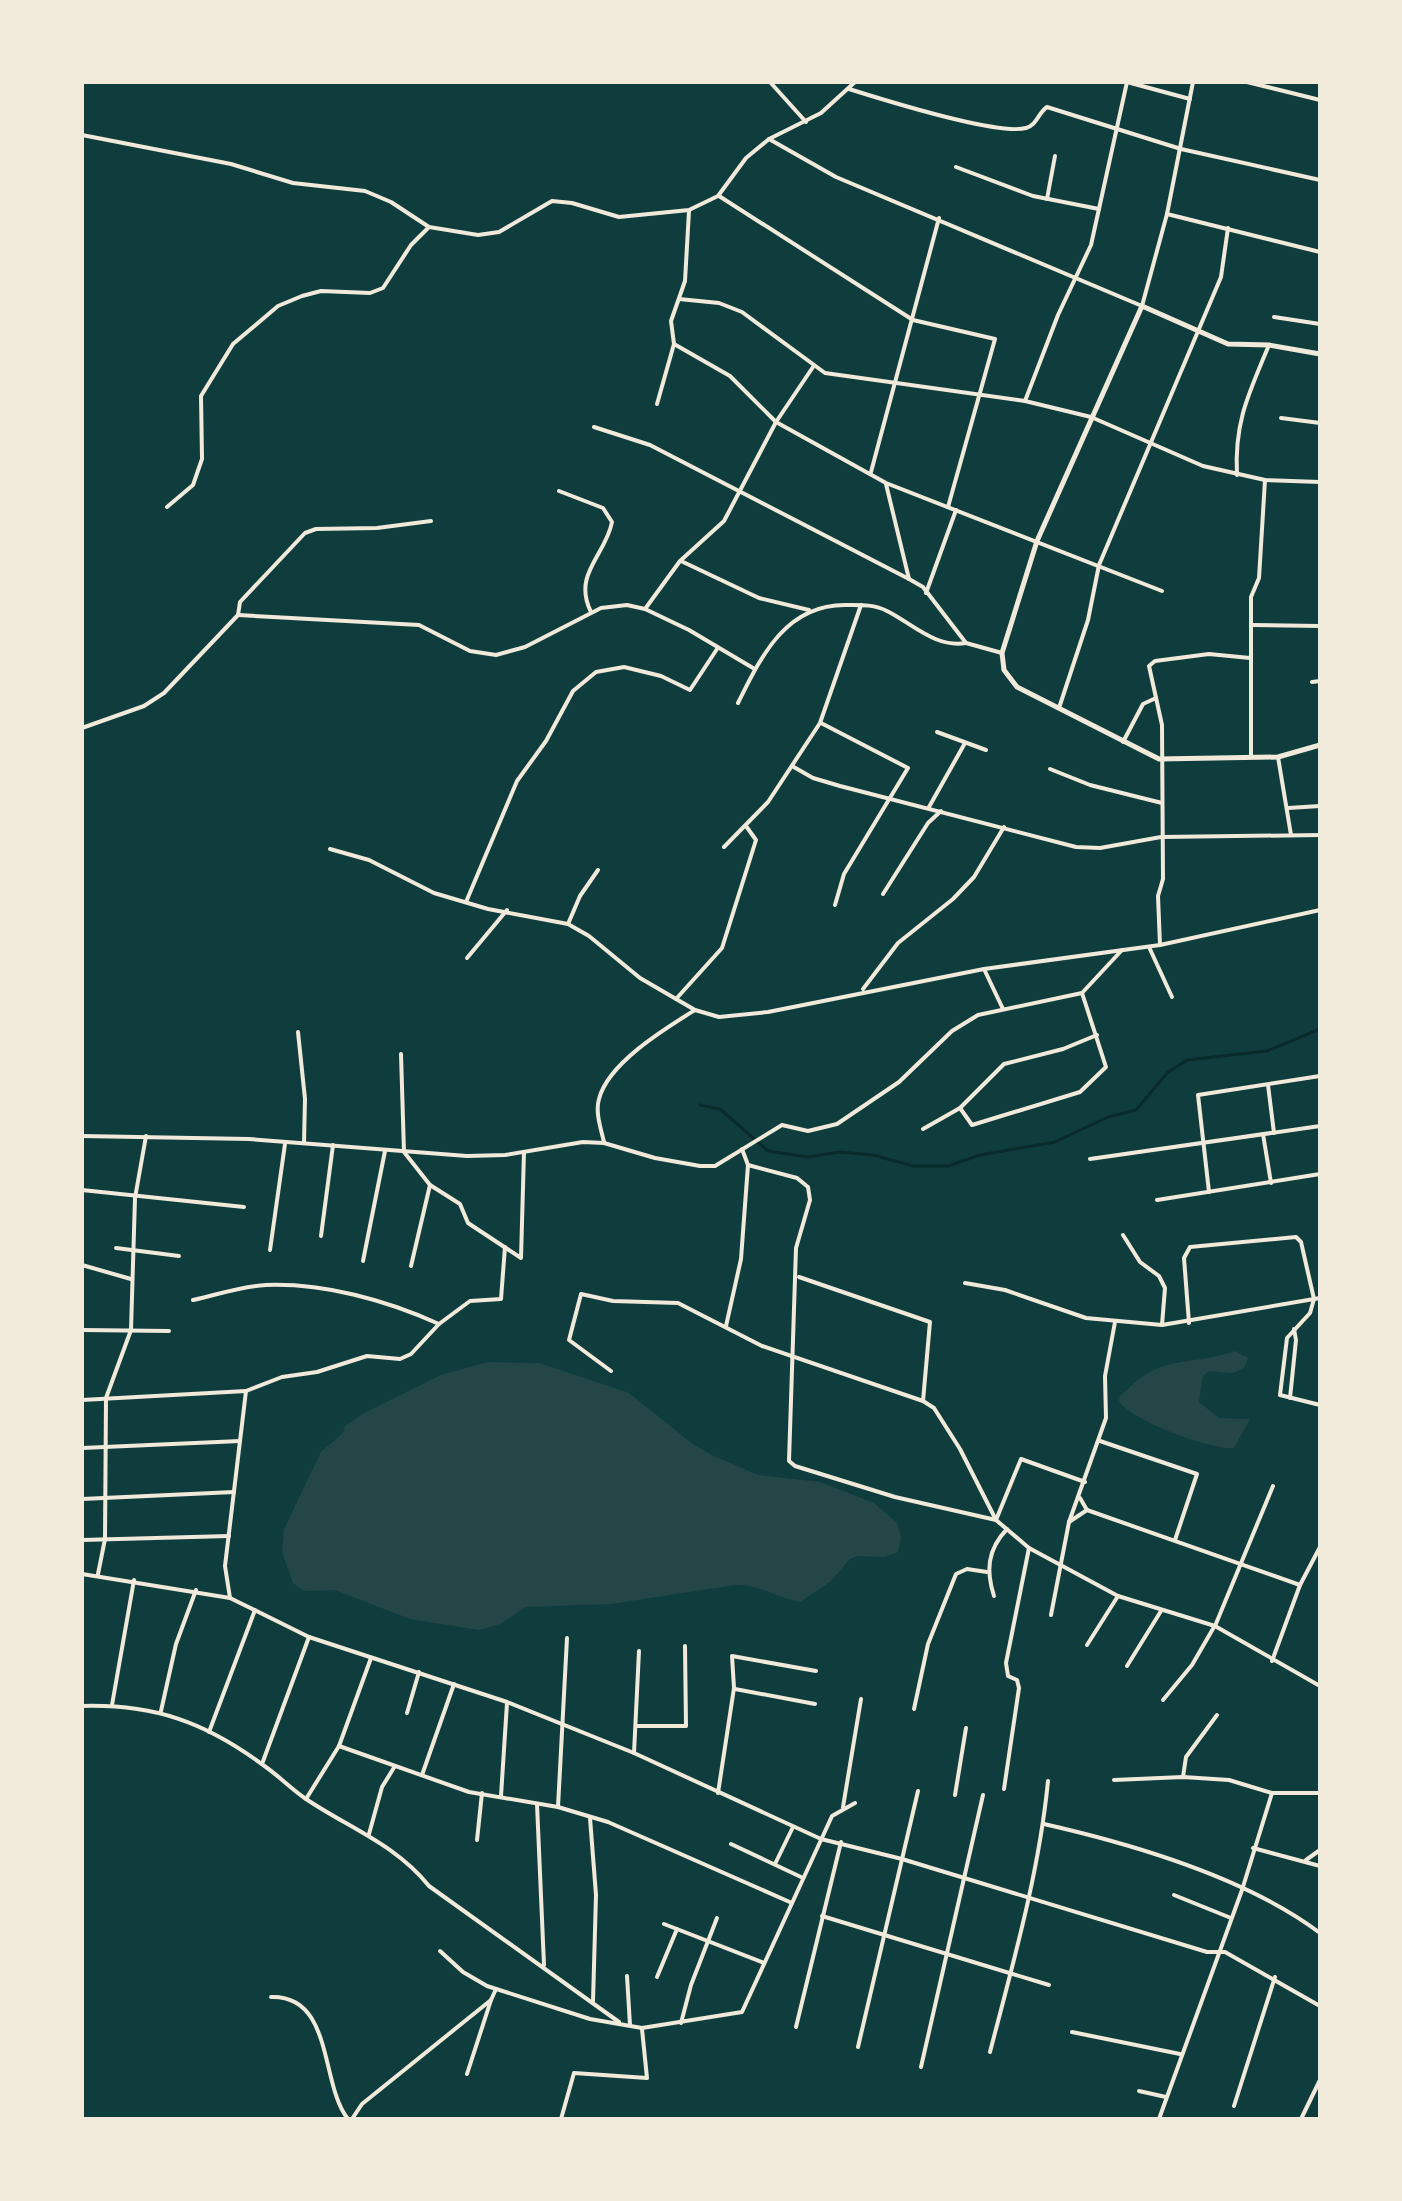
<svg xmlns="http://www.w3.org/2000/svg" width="1402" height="2201" font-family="'Work Sans',sans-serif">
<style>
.green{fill:#244646}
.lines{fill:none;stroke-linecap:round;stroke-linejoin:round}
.stream{stroke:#0a2a2b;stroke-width:3}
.minor{stroke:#f1e9da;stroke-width:4}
.tertiary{stroke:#f1e9da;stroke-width:5}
</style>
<rect width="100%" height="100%" fill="#0f3d3e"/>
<g class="green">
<path d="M1235,1351l13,7 -4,10 -11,5 -24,-2 -6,5 -4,26 20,16 31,1 -16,29c-24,2 -102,-27 -115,-47 1,-9 5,-7 11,-14 34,-33 65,-21 105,-36z"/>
<path d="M488,1362l51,1 90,30 65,52 20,11 44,19 62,7 54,21 23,20 4,14 -3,15 -13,5 -28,-1 -7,3 -19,22 -31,21c-23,-4 -41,-18 -65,-17l-124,19 -85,3 -26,17 -21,6 -69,-11 -75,-29 -31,1 -11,-8 -11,-31 2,-23 37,-77 22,-19 2,-7 19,-13 77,-38z"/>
</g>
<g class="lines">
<polyline class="stream" points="700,1105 720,1109 768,1151 808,1157 840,1152 873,1155 913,1166 948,1166 980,1155 1055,1142 1108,1117 1136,1110 1167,1073 1187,1060 1267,1051 1320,1029"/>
<g class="minor">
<polyline points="770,82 806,122"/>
<polyline points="1127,82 1190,99"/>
<polyline points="1247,82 1320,100"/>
<path d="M849,89c32,10 149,47 177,39 11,-3 12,-15 21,-21l134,42 139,31"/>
<polyline points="82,135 231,164 293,183 365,191 391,202 429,227 478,235 499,232 552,201 572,203 619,217 689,210 718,196 746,158 769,139 821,113 855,82"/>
<polyline points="769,139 836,177 1142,306 1167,214 1193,82"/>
<polyline points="956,167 1033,196 1099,209"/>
<polyline points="719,196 913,320 995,339 948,507"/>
<polyline points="1047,199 1055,156"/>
<polyline points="1167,214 1320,252"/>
<polyline points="679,299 719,303 742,312 825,373 1025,401 1091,417 1203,466 1265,480 1320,482"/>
<polyline points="1274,317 1320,324"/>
<polyline points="674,344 730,376 776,422 886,483 1162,591"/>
<polyline points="1025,401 1058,315 1091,245 1127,82"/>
<polyline points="657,404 674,344 671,321 685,281 689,211"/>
<polyline points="1281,418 1320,423"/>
<polyline points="594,427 650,445 909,579 923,587 966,643 1002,653"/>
<polyline points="871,472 939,218"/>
<path d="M1237,475c-3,-53 12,-82 32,-130"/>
<polyline points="886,484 909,579"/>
<path d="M559,491l44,17 9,14c-6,33 -40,52 -21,90"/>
<polyline points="167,507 193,485 202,459 201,396 233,344 278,306 302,296 321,291 370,293 383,288 411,245 429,227"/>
<polyline points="681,561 759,598 809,610"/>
<polyline points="926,593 956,510"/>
<polyline points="645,609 680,561 724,521 776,422 813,367"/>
<polyline points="238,615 419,625 470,651 496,655 525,647 601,608 627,605 645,609 689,630 753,668"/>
<polyline points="238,615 240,602 305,533 316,529 377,528 431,521"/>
<polyline points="1251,625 1320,626"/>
<polyline points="1312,682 1320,681"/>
<path d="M738,703c23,-46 47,-98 107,-98 14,0 29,-1 42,6 26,13 48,37 79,32"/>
<polyline points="1059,708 1088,620 1099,565 1221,277 1228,228"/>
<polyline points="821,723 908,768 844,874 835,905"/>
<polyline points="82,728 144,706 164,693 238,615"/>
<polyline points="937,732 986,750"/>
<polyline points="1123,742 1143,704 1156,698"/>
<polyline points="1251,757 1251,597 1259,578 1265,480"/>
<polyline points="1278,757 1291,835"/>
<polyline points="792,766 813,778 840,786 1076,847 1100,848 1161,837 1320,835"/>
<polyline points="1050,769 1090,785 1162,803"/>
<polyline points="929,807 965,743"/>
<polyline points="1288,808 1320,806"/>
<polyline points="724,847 768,802 820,723 861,605"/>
<polyline points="330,849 369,860 434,893 488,909 568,924 589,936 640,978 695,1010 719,1017 768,1012 984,969 1160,945 1320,910"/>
<polyline points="883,894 928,823 941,811"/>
<polyline points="466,902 517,781 546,741 573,691 596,672 624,667 661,676 690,690 717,649"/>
<polyline points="568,924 580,896 598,870"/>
<polyline points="1160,945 1158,896 1163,879 1162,725 1149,666 1155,661 1209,654 1250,658"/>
<polyline points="1149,947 1172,997"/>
<polyline points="467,958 507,910"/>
<polyline points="984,969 1003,1009"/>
<polyline points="863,989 898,943 953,899 974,877 1004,827"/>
<polyline points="676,999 722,948 756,840 746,826"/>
<polyline points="298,1032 305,1099 304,1143"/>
<polyline points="401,1054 404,1152 430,1185 460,1204 468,1223 521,1258 524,1152"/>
<polyline points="1268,1085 1274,1133"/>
<polyline points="960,1108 972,1125 1080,1092 1106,1067 1082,993"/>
<polyline points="923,1129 960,1108 1004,1064 1063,1049 1097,1035"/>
<polyline points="1263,1134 1271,1183"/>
<polyline points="82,1136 249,1139 467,1156 505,1155 583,1142 604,1143 655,1158 700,1166 715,1166 782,1125 808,1131 837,1124 899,1082 952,1031 978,1015 1082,993 1122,950"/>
<path d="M604,1142c-3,-13 -9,-30 -5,-43 9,-36 67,-71 96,-89"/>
<polyline points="742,1149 748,1165 797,1178 808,1187 810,1200 796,1248 789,1461 795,1466 895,1497 996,1520"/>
<polyline points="1090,1159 1320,1126"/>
<polyline points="82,1190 244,1207"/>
<polyline points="1209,1192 1198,1095 1320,1076"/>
<polyline points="1157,1200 1320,1174"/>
<polyline points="1123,1235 1140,1262 1159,1276 1165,1288 1162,1325"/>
<polyline points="321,1236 333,1145"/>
<polyline points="116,1248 179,1256"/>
<polyline points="270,1250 285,1144"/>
<polyline points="363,1261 385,1151"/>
<polyline points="82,1265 131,1279"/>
<polyline points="411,1266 430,1185"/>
<polyline points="799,1277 930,1322 923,1401"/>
<polyline points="965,1283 1005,1290 1086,1318 1162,1325 1320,1298"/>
<path d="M193,1300c23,-5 49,-14 73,-15 58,-2 120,15 173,39"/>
<polyline points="1189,1323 1184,1258 1190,1247 1296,1237 1301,1242 1314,1299 1310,1313 1287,1338 1280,1395 1320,1405"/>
<polyline points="726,1326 741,1259 748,1165"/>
<polyline points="82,1330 169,1331"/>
<polyline points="611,1371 569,1340 581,1294 613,1301 678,1303 762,1346 923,1401 934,1408 960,1449 996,1520 1029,1548 1118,1596 1215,1626 1320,1686"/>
<polyline points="1290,1398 1296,1340 1294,1329"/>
<polyline points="82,1400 246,1391 282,1377 317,1372 367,1356 400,1359 411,1354 439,1324 470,1301 501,1299 505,1247"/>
<polyline points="1100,1441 1197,1474 1175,1540"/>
<polyline points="82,1448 240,1441"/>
<polyline points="1080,1498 1087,1510 1300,1585"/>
<polyline points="82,1499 234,1492"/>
<polyline points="996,1520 1021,1459 1085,1482"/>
<polyline points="1069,1522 1087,1510"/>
<polyline points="82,1540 229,1536"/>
<polyline points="82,1574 230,1598 309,1637 507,1702 634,1753 821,1839 902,1859 1207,1952 1225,1952 1320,2006"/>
<polyline points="98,1574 105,1539 106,1398 131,1330 135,1198 146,1136"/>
<path d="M994,1596c-8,-25 -7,-46 13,-67"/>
<polyline points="230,1598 225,1566 246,1391"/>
<polyline points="1051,1615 1069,1522 1106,1418 1105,1376 1115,1322"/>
<polyline points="1215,1626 1273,1486"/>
<polyline points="1087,1645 1118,1596"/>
<polyline points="1272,1661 1300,1585 1320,1547"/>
<polyline points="1127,1666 1161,1611"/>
<polyline points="735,1689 815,1704"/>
<polyline points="1163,1700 1192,1665 1214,1627"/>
<polyline points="112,1705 134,1580"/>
<path d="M82,1706c72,-2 123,16 181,59 15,10 28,24 43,34 43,29 89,45 123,87l190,136"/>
<polyline points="914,1709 928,1644 956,1574 967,1569 987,1572"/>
<polyline points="161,1711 176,1644 196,1590"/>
<polyline points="407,1713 419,1672"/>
<polyline points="637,1726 686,1726 685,1646"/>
<polyline points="209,1732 255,1610"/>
<polyline points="339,1746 469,1792 558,1807 608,1822 792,1903"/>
<polyline points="634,1753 639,1651"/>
<polyline points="262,1764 309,1637"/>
<polyline points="422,1775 454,1684"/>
<polyline points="1183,1777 1186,1757 1217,1715"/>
<polyline points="1114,1780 1183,1777 1229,1780 1272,1793 1320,1793"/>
<polyline points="1004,1789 1019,1688 1017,1680 1008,1676 1006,1663 1029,1548"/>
<polyline points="718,1793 734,1688 732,1656 816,1671"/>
<polyline points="955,1795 966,1728"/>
<polyline points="501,1796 507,1703"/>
<polyline points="306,1799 339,1746 371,1658"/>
<polyline points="537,1804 544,1965"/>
<polyline points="558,1807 567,1638"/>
<polyline points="843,1807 861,1699"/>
<polyline points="590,1818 596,1895 593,2001"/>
<path d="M1044,1824c88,20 203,54 276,109"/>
<polyline points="369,1834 382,1787 395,1766"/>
<polyline points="477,1840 482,1793"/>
<polyline points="731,1844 801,1877"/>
<polyline points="1253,1848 1320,1866"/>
<polyline points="1306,1860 1320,1850"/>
<polyline points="775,1864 793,1827"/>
<polyline points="1174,1895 1231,1918"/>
<polyline points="822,1916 1049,1985"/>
<polyline points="664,1924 764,1963"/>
<polyline points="440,1951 463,1972 487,1986 590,2019 642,2028 742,2012 832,1816 855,1803"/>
<polyline points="627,1976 630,2025"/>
<polyline points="657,1977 677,1929"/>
<path d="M271,1997c63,-2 49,88 77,122"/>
<polyline points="681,2023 691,1985 717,1918"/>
<polyline points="796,2027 841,1842"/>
<polyline points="1072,2032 1180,2054"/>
<polyline points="858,2047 918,1791"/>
<path d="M990,2052c23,-89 49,-179 58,-271"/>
<polyline points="921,2067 983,1795"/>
<polyline points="467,2074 491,2000"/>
<polyline points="1139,2091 1166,2097"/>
<polyline points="1234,2106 1275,1977"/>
<polyline points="352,2119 362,2104 491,2000 496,1989"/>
<polyline points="561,2119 574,2073 647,2078 642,2029"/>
<polyline points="1159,2119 1242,1890 1272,1793"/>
<polyline points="1301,2119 1320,2080"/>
</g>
<polyline class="tertiary" points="1320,354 1269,345 1228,344 1142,306 1037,541 1002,653 1004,670 1017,687 1159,759 1278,757 1320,745"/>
</g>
<rect width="1402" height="2201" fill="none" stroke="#f1e9da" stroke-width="168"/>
</svg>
